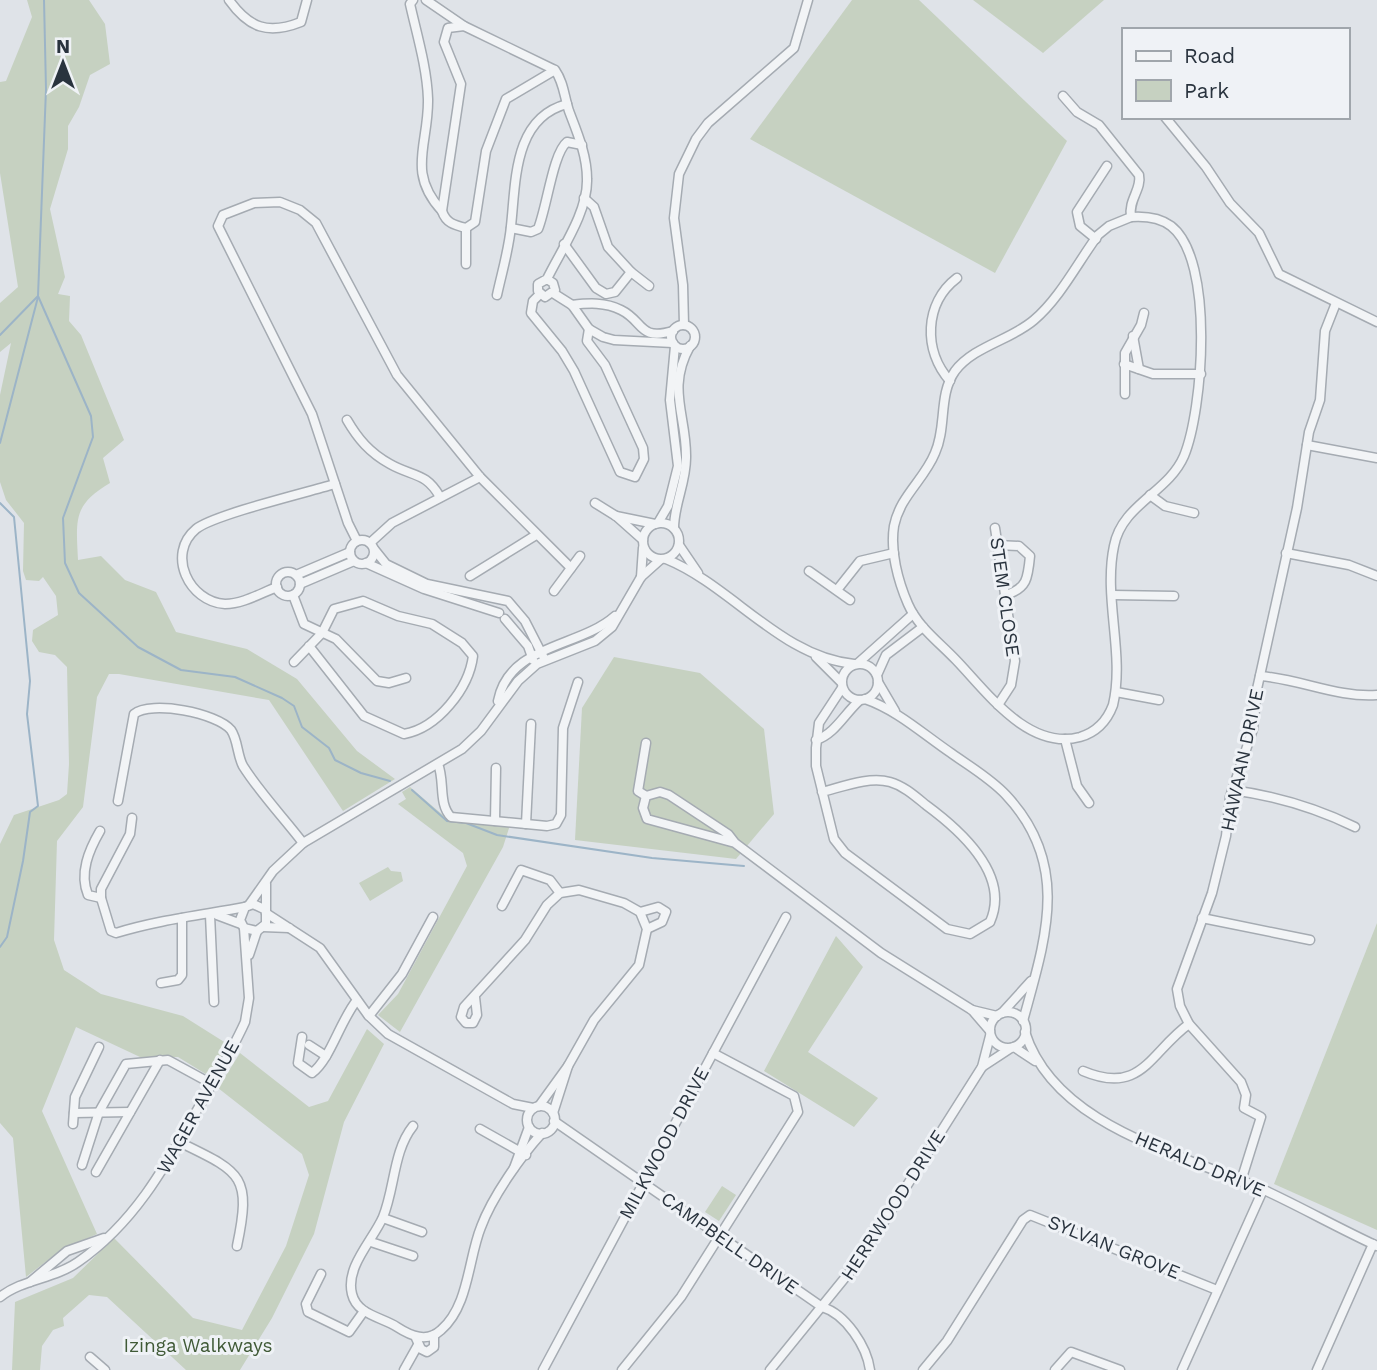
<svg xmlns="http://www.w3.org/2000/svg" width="1377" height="1370" font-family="'Work Sans',sans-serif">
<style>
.green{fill:#c6d1c1}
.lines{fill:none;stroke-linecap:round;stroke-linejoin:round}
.stream{stroke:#9cb4c7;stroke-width:2}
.minor-casing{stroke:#a5abb2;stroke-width:11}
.minor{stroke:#f2f4f6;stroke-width:8}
.labels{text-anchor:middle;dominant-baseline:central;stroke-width:6;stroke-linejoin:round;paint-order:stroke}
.street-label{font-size:19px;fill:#29333e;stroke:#eff2f6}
.park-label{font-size:19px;fill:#405a37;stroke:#eff2f6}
</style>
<rect width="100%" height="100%" fill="#dfe3e8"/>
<g class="green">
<path d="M27,0h62l16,24 5,40 -20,11 -11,32 -11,19v23l-18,60 15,68 -7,17 12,2 -1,25 12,14 43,105 -21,18 7,25c-37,22 -34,36 -32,77l23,-4 24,24 31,12 20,40 71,17 50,30 60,72 38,28 -52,32 -74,-111 -150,-26h-10l-12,23 -14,110 -26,34 -3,99 10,30 37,24 82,22 46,29 -20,31 -31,-19h-38l-64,-30 -34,84 55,123 -36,16 -35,27 -13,-139 -13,-15v-279l14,-29 45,-15 8,-6 2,-30 -2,-97 -12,-12 -16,-3 -7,-11 1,-11 25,-15 -2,-19 -13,-19 -4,4 -13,-1 -3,-9 1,-48 -18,-23 -6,-18v-87l11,-52 -11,9v-49l18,-16 -18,-114v-91l6,-1 26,-64z"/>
<polygon points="852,0 919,0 1067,141 995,273 750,139"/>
<polygon points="973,0 1104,0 1043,53"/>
<polygon points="614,657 700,673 764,729 774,814 736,859 575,840 582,708"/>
<polygon points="410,787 444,816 453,819 510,825 503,847 400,1032 378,1015 398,994 467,866 463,853 398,804 406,799 402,792"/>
<polygon points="388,867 391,871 401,872 403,881 370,901 359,883"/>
<polygon points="1377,923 1377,1230 1274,1184"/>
<polygon points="836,936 863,967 808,1052 878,1098 854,1127 764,1071"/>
<polygon points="367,1029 384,1044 344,1122 314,1234 272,1318 240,1370 186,1370 107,1297 89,1295 63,1318 64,1326 53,1330 42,1346 40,1370 12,1370 15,1302 73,1278 114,1238 193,1318 242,1330 286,1246 309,1175 302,1154 218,1088 240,1053 309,1107 328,1101"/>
<polygon points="722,1186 736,1195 719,1221 705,1212"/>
</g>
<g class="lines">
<g class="stream">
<polyline points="38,296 91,416 93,437 63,518 65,563 79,593 138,647 181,670 235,677 282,698 294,706 302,727 329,748 335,760 361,773 390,781"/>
<polyline points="0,335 38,296 46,89 44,0"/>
<polyline points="0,443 38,297"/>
<polyline points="0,503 14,517 30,681 27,714 38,806 30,812 23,861 7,937 0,947"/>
<polyline points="412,790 447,821 466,823 497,835 652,858 744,866"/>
</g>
<defs>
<g id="minor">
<path d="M229,0c20,28 39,35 72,22l6,-22"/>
<path d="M413,0l-3,4c7,31 17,64 18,95 1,45 -22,73 14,112"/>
<polyline points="426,0 464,26"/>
<path d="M1063,96l14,16 22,13 40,50c3,14 -11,25 -8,42"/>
<polyline points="1165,117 1206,167 1230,203 1259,233 1279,274 1377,322"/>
<path d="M1131,217c14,-1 28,0 40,9 44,34 32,184 13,230 -16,37 -62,48 -70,90 -11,52 11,108 -1,159 -6,16 -16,27 -33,32 -52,14 -94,-46 -124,-77 -17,-18 -38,-33 -48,-56 -10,-23 -18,-53 -14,-78 6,-30 30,-46 41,-73 12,-26 3,-58 20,-82 19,-25 56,-31 79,-51 26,-22 44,-58 64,-85l11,-9z"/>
<polyline points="466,228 466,264"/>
<path d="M511,228l20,4 7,-3c9,-22 15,-76 29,-87l15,3"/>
<polyline points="1096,239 1080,226 1077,212 1107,166"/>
<polyline points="564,244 596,288 606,294 615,292 631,272 608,247 594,207 584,198"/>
<polyline points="631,272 649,286"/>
<path d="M547,279l6,4 2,7 -10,7 -7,-6v-7l9,-5c14,-29 41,-67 40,-100 0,-24 -10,-47 -18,-68 -5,-15 -5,-28 -14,-41l-91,-44 -16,2 -4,14 17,42 -19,127c4,12 12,14 24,17l9,-6 11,-71 20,-52 49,-29"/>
<polyline points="553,293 572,305 589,329 603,337 614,340 673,343"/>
<polyline points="540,294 533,301 531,313 562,351 574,371 620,472 635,477 644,459 643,448 605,365 587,341 589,329"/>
<path d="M497,295c5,-23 12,-46 14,-69 5,-44 2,-108 56,-122"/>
<path d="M572,305c17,-2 33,-3 49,5 23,11 17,31 52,21"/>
<polyline points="684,325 683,285 674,218 679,174 696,139 708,123 794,48 808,0"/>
<circle cx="683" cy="337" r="12"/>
<polyline points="1133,336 1139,369"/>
<polyline points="1124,364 1153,374 1201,374"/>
<path d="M950,381c-27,-30 -26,-78 7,-103"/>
<polyline points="1125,394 1125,353 1141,325 1144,313"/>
<path d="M347,420c11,19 23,33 43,44 23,13 36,8 50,33"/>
<polyline points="1307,445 1377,458"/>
<polyline points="1150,495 1165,506 1194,513"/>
<polyline points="595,503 616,516 643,540"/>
<polyline points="616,516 655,524"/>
<circle cx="661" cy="541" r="18"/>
<polyline points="658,523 668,506 678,466 670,400 675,346"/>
<path d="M674,528c0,-24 12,-45 12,-70 1,-42 -20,-69 4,-112"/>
<polyline points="995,528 1015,661 1011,685 998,705"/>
<circle cx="362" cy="552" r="12"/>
<polyline points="357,541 348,523 312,414 218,226 223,215 254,203 280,202 300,210 316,223 397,375 480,477 571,568"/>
<polyline points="370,543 392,523 480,477"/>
<polyline points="679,545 698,573"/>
<path d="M997,545l22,1 11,10c-2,22 -3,33 -25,39"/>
<polyline points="374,549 386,564 427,584 508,601 525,621 545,660"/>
<polyline points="1286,553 1349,565 1377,576"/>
<path d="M666,559c66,27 115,98 188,105"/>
<polyline points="366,563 424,589 499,613"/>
<polyline points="809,571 850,600"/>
<circle cx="288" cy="584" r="12"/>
<polyline points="296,575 350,552"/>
<polyline points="470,576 536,535"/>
<polyline points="641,577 643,548"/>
<polyline points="300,584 354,561"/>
<path d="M277,587c-16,6 -34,17 -52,17 -36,-2 -59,-50 -29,-75 17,-14 112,-37 139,-45"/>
<polyline points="837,590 860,561 894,553"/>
<polyline points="554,591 580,556"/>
<polyline points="293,595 304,624 336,639 377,681 389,683 406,678"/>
<polyline points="1113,595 1174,596"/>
<polyline points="505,619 528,646 533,660"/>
<polyline points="816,657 841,682"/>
<path d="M294,662l28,-29 12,-24 29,-8 35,15 34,8 30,19 11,13c-4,32 -35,72 -69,78l-40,-18 -55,-70"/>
<circle cx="860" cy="682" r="18"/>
<polyline points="857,664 913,614"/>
<polyline points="877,675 886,655 923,627"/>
<path d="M1260,676c40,3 78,22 117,19"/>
<polyline points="878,682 895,711"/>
<polyline points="1116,692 1159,700"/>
<path d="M865,699c32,11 58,35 86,54 18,13 39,25 55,42 66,70 39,145 17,226"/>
<path d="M498,701c11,-57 81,-53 117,-85"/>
<polyline points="1065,739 1077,786 1089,803"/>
<path d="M816,740c19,-6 29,-27 44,-40"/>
<polyline points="646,743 638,791 646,796"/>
<path d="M438,764c7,17 0,40 13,53l96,9 9,-2 5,-9 2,-87 15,-46"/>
<path d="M1232,790c44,6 84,18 123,37"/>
<path d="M822,792c20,-5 47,-16 68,-10 14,4 25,14 36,23 34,25 85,70 64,117l-20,12 -23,-5 -102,-76 -11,-14 -18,-73v-18l3,-25 23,-35"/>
<path d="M118,801l16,-87c17,-14 83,-1 97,16 7,10 6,25 12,36 17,27 41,52 60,77"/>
<path d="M132,818l-2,16 -29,55v9l10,33 5,2c42,-13 86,-18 129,-26"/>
<polyline points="495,821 496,768"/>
<polyline points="526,824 531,724"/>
<path d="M100,831c-11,19 -21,42 -12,64l13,3"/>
<polyline points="735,843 647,819 643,808 646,796 660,792 669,795 728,834 735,843 881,953 972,1010 990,1031"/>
<polyline points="249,905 273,871 303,843 462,749 481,731 518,681 537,664 595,641 612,627 641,577 660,560"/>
<polyline points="502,906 521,870 550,880 560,893"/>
<polyline points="264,909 253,904 245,907 240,920 244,928 257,931 266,924 266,884"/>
<polyline points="640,912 658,907 666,912 662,922 647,929"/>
<polyline points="266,913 320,948 368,1015 388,1034 513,1104 533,1108"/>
<polyline points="210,915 214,1002"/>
<polyline points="217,915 241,924"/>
<polyline points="1202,918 1310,940"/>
<polyline points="263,927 289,928"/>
<polyline points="249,955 257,931"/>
<polyline points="161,983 178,980 182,975 182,918"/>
<polyline points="475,997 477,1015 473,1023 466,1023 461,1017 464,1007 525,940 547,905 560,893 579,890 624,903 640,912 647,929 639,965 594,1020 568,1066 539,1106"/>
<polyline points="972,1010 997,1016"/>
<circle cx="1008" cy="1030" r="18"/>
<polyline points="1002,1013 1031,981"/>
<polyline points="369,1016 402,974 433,917"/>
<path d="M1025,1032c30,95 155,121 237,157 39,18 76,39 115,57"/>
<path d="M302,1037l-4,26 14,10c18,-13 28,-52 45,-73"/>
<polyline points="309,1045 326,1056"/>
<polyline points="1014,1047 1035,1061"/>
<polyline points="982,1067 1011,1048"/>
<path d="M1083,1071c59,25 67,-19 106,-47"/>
<circle cx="541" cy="1120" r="14"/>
<polyline points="74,1113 130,1112"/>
<polyline points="553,1113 568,1066"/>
<path d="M554,1121l268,186c24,7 45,40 48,63"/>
<polyline points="73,1124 75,1097 99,1047"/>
<path d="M413,1126c-20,25 -18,62 -30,91 -10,23 -38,50 -31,77 5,21 30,23 45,33 14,9 30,16 44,3 28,-24 27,-71 40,-103 11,-30 40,-71 61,-94"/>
<polyline points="480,1129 526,1155"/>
<path d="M179,1142c62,30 73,33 58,104"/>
<polyline points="82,1165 99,1112 126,1064 168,1060 212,1084"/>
<polyline points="514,1168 529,1127"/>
<polyline points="96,1172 160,1060"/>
<polyline points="1241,1181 1261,1117 1244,1108 1246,1095 1241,1082 1189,1024 1180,1006 1177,989 1212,893 1226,836 1230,797 1253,729 1257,689 1297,508 1309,432 1320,400 1325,331 1336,303"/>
<polyline points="383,1218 422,1232"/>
<polyline points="371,1242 413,1256"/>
<polyline points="321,1274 306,1304 308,1312 349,1332 364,1311"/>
<polyline points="30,1282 67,1251 104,1238"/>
<path d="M0,1297c23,-18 54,-18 78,-35 55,-38 86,-93 118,-150 17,-30 35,-59 49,-90l4,-24 -5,-70"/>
<polyline points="416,1338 421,1349 427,1352 434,1347 434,1335"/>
<polyline points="90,1357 105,1370"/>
<polyline points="404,1370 418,1345"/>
<polyline points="543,1370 786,917"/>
<polyline points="622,1370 681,1297 798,1112 794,1096 713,1053"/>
<polyline points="770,1370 861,1258 982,1067 990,1036"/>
<polyline points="923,1370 947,1341 1023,1220 1030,1215 1217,1290"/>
<polyline points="1055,1370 1071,1352 1120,1370"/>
<polyline points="1182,1370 1263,1190"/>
<polyline points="1317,1370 1373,1244"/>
</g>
</defs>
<use href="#minor" class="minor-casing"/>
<use href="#minor" class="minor"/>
</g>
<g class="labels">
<g class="street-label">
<text transform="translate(1005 597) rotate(82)">STEM CLOSE</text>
<text transform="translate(1242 760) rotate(-78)">HAWAAN DRIVE</text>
<text transform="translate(198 1107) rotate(-61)">WAGER AVENUE</text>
<text transform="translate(664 1143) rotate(-62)">MILKWOOD DRIVE</text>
<text transform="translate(1200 1164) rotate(23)">HERALD DRIVE</text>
<text transform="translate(893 1205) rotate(-57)">HERRWOOD DRIVE</text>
<text transform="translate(730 1243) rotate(35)">CAMPBELL DRIVE</text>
<text transform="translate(1114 1247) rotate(22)">SYLVAN GROVE</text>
</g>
<g class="park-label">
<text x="198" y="1345">Izinga Walkways</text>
</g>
</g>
<rect x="1122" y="28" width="228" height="91" fill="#eff2f6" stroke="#a0a6ac" stroke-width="2"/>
<rect x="1136" y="51" width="35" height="10" fill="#f2f4f6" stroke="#a0a6ac" stroke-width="2"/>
<text x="1184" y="63" font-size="21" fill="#29333e">Road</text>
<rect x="1136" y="80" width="35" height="21" fill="#c6d1c1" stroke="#a0a6ac" stroke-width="2"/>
<text x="1184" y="98" font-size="21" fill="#29333e">Park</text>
<g transform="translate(63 63)" stroke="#eff2f6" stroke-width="5" paint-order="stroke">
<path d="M0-5L12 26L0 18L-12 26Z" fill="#29333e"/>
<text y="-10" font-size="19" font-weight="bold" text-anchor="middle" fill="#29333e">N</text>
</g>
</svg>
